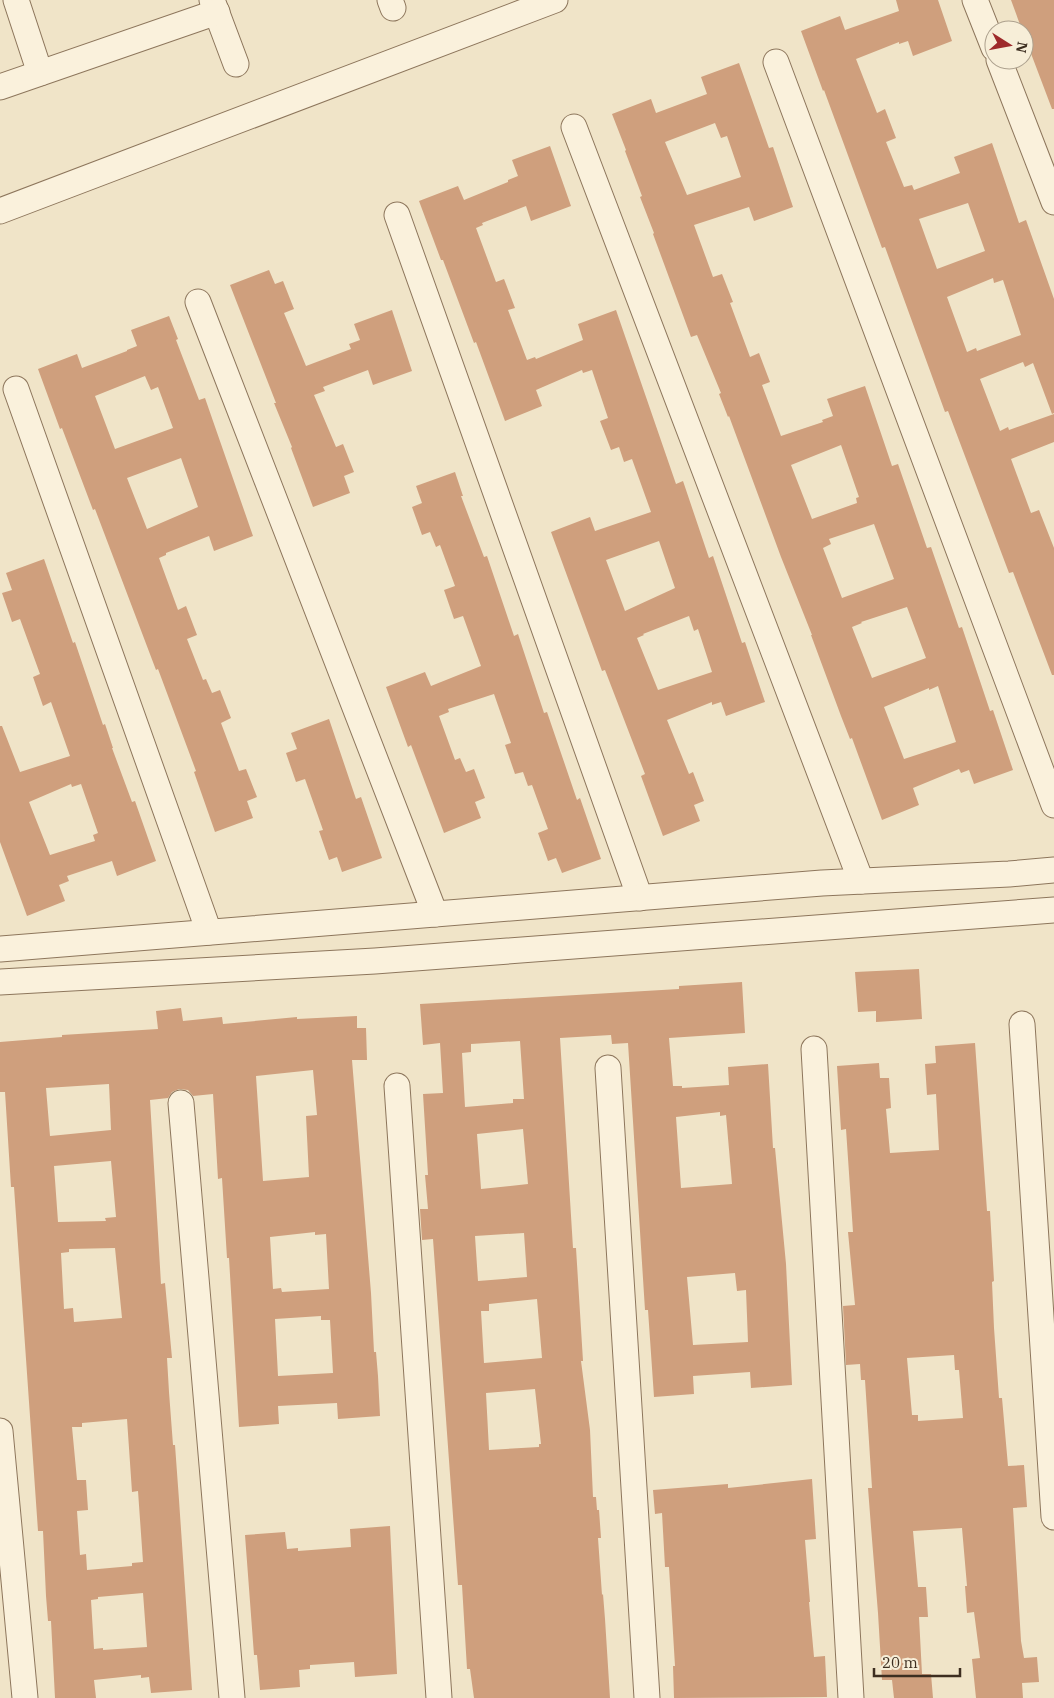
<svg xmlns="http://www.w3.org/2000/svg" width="1054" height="1698" font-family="'IBM Plex Serif',serif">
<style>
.building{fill:#cf9f7d;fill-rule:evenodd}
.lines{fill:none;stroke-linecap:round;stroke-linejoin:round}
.street-casing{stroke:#8d765c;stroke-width:27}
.street{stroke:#faf1dc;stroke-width:25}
</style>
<rect width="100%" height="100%" fill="#f0e4c8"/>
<g class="building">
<path d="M896,0h42l14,41 -39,15 -5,-15 -9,3v-2l-43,17 21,54 8,-4 11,29 -10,4 18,45 8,-2 2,5 46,-17 -6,-16 38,-14 27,80 7,-3 28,79v114l-2,1 -19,-51 -8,4 -2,-5 -43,17 20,52 8,-4 1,3 45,-16v28l-43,17 20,54 8,-3 15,38v127h-2l-39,-103 -4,1 -61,-162 -3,1 -60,-165 -3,1 -58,-158 -1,1 -22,-60 39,-15 5,14 54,-19zM968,203l17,48 -48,18 -18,-50zM993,278l1,5 9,-3 18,55 -44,16 -1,-3 -9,4 -20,-55z"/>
<polygon points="1011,0 1054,0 1054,109 1052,109 1024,35 1024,30 1022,30"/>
<path d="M739,63l30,85 4,-1 20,60 -39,14 -5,-14 -55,18 19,52 9,-3 11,28 -3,1 20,54 9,-4 11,29 -8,3 19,51 42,-14 -1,-2 11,-4 -6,-17 38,-13 27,80 6,-2 29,84 4,-1 28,81 3,-1 28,84 3,-1 20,60 -39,14 -5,-14 -8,3 -2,-4 -46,19 6,17 -37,15 -30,-82 -2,1 -9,-23 -30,-81h1l-31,-78 -52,-141 -1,1 -9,-23 2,-1 -24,-58 -6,2 -38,-103 1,-1 -14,-36 2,-1 -17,-45 1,-1 -14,-36 39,-15 5,14 51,-19 -6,-17zM715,123l6,15 6,-2 14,41 -54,18 -22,-53zM841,445l18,52 -3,1 1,5 -45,16 -21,-54zM874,524l20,55 -52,19 -19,-50 8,-4 -2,-5zM907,607l19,51 -54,20 -20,-51 10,-4 -1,-1zM938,686l18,56 -52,17 -20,-52 45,-19v2z"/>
<path d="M550,146l21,60 -40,15 -5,-15 -44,17 1,2 -7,3 20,54 8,-3 11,29 -7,2 19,50 8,-3 1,2 47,-19 -5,-16 38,-14 60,174 7,-3 26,77 4,-2 29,87 3,-1 20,60 -39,14 -5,-14 -9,3v-3l-45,18 22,54 4,-2 11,29 -10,4 6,16 -37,15 -22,-60 4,-2 -40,-104 -3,1 -51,-139 39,-15 5,14 56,-19 -19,-53 -8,3 -5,-15 -8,3 -11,-29 8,-3 -16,-48 -9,3 -1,-3 -46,20 6,16 -37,15 -29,-79 -2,1 -31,-83h-2l-22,-59 39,-15 6,14 44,-18v-2l10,-4 -6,-16zM659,541l16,47 -50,23 -19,-51zM689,616l5,15 4,-2 14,43 -54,18 -21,-52 7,-3 -1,-1z"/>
<polygon points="269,270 275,284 283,281 294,309 284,313 306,366 351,349 349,344 360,340 354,324 392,310 412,371 373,385 368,370 323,387 325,391 314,395 336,447 343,444 354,472 344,476 350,493 313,507 291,448 292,447 274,403 276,403 230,285"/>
<path d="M169,316l9,23 -2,1 23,60 6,-2 48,138 -39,15 -5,-15 -43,17v2l-7,3 19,52 8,-4 11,29 -10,4 16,41 3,-1 6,14 8,-3 11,28 -10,5 18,48 7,-2 11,28 -10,4 6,17 -38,14 -21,-60 2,-1 -38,-102 -2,1 -61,-161 -2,1 -31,-82 -2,1 -22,-60 39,-15 5,14 45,-17v-1l10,-4 -6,-16zM145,376l6,14 7,-3 15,41 -58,21 -20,-53zM181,458l17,49 -51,22 -20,-51z"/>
<polygon points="455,472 463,496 461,496 484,557 487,556 514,636 518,634 544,713 547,712 577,800 580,798 601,859 562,873 556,858 548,861 538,833 548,829 532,785 528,786 523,772 515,774 505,745 511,743 494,694 448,709 449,712 439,716 455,760 460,758 466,772 474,769 485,798 475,802 481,818 444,833 411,745 408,747 386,687 425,672 431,686 481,666 463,616 454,619 444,590 455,586 440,545 436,547 430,532 422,535 412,507 422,503 416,486"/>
<path d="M44,559l29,84 2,-1 28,83 2,-1 8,24h-1l20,54 3,-1 21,60 -39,15 -5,-15 -45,15 2,5 -10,4 6,16 -38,15 -27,-74v-116h2l18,46 50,-16 -19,-54 -8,4 -10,-29 7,-3 -20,-55 -8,3 -10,-29 10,-3 -6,-17zM71,784l1,3 9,-3 17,49 -5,2 2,6 -45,14 -21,-53z"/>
<polygon points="329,719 356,799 361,797 382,858 342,872 337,857 329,860 319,831 323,830 305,779 296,782 286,753 297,749 291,733"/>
<polygon points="919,969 922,1019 876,1022 876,1011 858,1012 855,972"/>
<path d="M742,982l3,51 -76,5 4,48h9v2l47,-3 -1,-18 40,-3 5,84h2l11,116 6,121 -41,3 -1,-16 -57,4 1,18 -40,3 -6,-87h-3l-17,-267 -16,1 -1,-9 -51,3 13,210h3l7,113h-2l9,69 3,67h3l1,13h2l2,28h-3l4,57 1,-1 2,25 5,79h-136l-4,-29h-3l-5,-84h-4l-25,-346 -11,1 -2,-31h8l-3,-34h3l-5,-81 20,-1 -3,-50 -17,2 -3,-41 259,-15v-3zM520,1041l4,58h-11v4l-48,4 -3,-54 9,-1v-8zM720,1112v4l6,-1 6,69 -51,4 -5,-71zM523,1129l5,55 -47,5 -4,-55zM524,1233l3,44 -49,4 -3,-45zM735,1273l2,18 9,-1 2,52 -55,3 -6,-68zM537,1299l5,59 -58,5 -3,-52h8v-7zM535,1389l6,55h-2v3l-50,3 -3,-57z"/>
<path d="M181,1008l2,13 39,-4 1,7 74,-7v2l60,-3v12h9l1,32h-15l19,233 3,59h2l2,24 2,40 -42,3 -1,-16 -59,3 1,18 -40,3 -10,-169h-2l-5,-80 -4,1 -5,-85 -20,2 -5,-6 -9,-1 -7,3 -4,6 -18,2 11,184 4,-1 7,75h-5l2,34 4,53h2l4,55 13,190 -41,3 -2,-16 -8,1v-3l-47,5 2,18h-41l-4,-77h-3l-2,-25 -3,-65h-5l-24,-344h-3l-6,-95h-5v-50l62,-5v-2l96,-6 -2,-18zM313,1070l4,45 -11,1 3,61 -46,4 -7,-105zM109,1084l2,46 -61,6 -4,-48zM111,1161l5,56 -11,1 1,3 -48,1 -4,-56zM315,1232v3l11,-1 3,55 -47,3 -1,-4 -8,1 -3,-52zM115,1248l7,70 -48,4 -1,-14 -9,1 -3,-56 8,-1v-3zM321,1316v4h9l3,53 -55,3 -3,-57zM127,1419l5,73 6,-1 5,71 -11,1v3l-45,4 -1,-16 -6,1 -3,-44 11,-1 -2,-30h-9l-5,-53h10v-4zM143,1593l4,54 -44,3v-2l-9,1 -3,-49 7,-1v-2z"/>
<path d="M975,1043l12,168h3l4,70 -2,1 2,46 5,70h3l6,68 16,-1 3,42 -14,1 8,133 3,17 13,-1 2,25 -17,1 1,15h-47l-4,-39 8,-1 -6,-46 -7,1 -2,-27h2l-5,-58 -49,3 5,56h8l2,30h-9l3,57h9l2,24h-39l-2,-18h-10l-4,-67 -7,-86 -3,-39h4l-7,-108h-4l-1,-16 -14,1 -3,-59 12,-1 -7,-73h5l-7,-103 -5,1 -4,-64 42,-3 1,15h9l2,30 -5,1 4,44 49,-3 -3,-56 -9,1 -2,-31 11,-1 -1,-17zM954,1355l1,15h4l4,48 -45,3v-6h-6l-5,-57z"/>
<polygon points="812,1479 816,1539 805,1540 810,1602 809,1602 814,1657 825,1656 827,1697 674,1698 673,1666 675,1666 669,1567 665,1567 662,1513 655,1514 653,1490 728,1484 728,1488"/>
<polygon points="390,1526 397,1674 355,1677 354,1662 310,1665 310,1669 299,1670 300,1687 260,1690 257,1655 254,1655 245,1535 285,1532 287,1549 298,1548 298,1551 351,1547 350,1529"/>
</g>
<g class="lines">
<defs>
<g id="street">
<polyline points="16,0 40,73"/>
<polyline points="212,0 236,64"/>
<polyline points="390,0 393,8"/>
<polyline points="975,0 994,48"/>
<polyline points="999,60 1054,202"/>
<polyline points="776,62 1054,805"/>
<polyline points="0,87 217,12"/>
<polyline points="574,127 861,881"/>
<polyline points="0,211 555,0"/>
<polyline points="397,215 640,898"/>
<polyline points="198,302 435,914"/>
<polyline points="16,389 209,932"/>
<polyline points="0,949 822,883 1009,874 1054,870"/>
<polyline points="0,982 375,961 1054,910"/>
<polyline points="1022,1024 1054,1517"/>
<polyline points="814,1049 851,1698"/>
<polyline points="608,1068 647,1698"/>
<polyline points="397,1086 439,1698"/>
<polyline points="181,1103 232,1698"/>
<polyline points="0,1431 25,1698"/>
</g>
</defs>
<use href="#street" class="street-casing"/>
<use href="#street" class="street"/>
</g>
<g transform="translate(1009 45) rotate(101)"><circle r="24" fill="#f7eed8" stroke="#ada18e"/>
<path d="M0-4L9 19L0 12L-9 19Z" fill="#9e2a2b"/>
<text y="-8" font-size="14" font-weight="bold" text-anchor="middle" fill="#3d2e20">N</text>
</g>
<path d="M874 1668v8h86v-8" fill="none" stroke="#3d2e20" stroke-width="2.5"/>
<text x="882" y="1668" font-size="15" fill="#3d2e20" stroke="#f7eed8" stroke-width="4" paint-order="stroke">20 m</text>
</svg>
